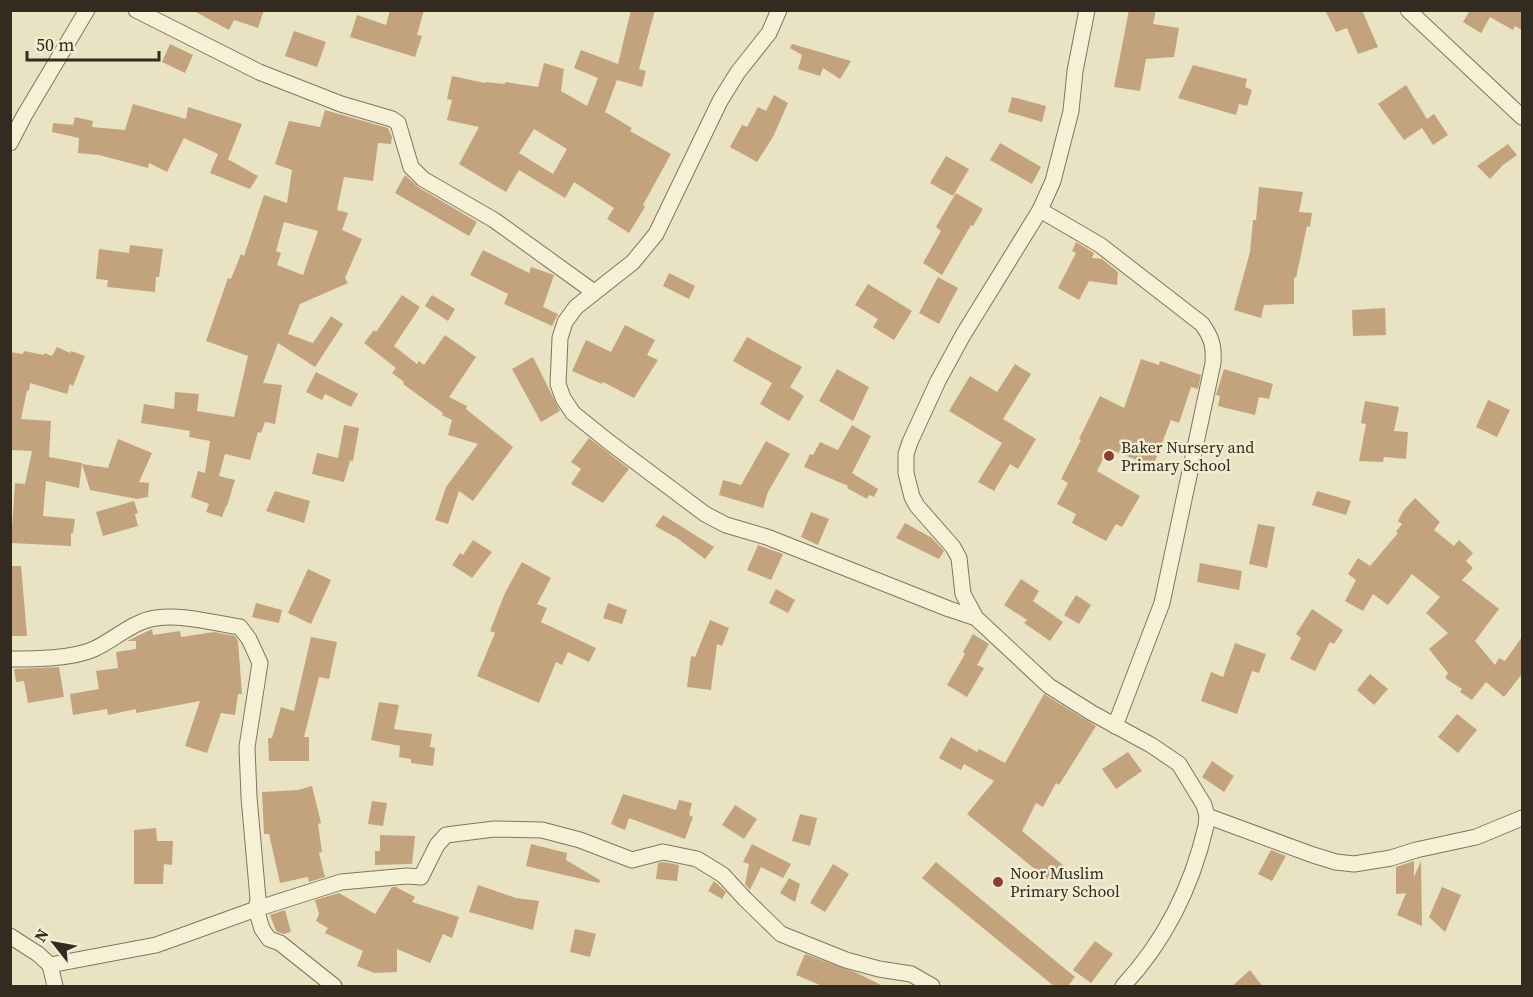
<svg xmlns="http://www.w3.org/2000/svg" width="1533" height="997" font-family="'Source Serif 4',serif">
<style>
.building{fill:#c3a37d;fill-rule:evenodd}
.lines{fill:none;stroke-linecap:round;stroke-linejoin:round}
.minor-casing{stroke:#82755c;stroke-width:17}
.minor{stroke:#f5f0d6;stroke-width:15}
.poi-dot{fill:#8a3d32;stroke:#f1ecd2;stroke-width:2}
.labels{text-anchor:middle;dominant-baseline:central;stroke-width:5;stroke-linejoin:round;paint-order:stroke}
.poi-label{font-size:16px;fill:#332b1f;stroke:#f1ecd2;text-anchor:start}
</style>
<rect width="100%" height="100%" fill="#e9e3c4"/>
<g class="building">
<polygon points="192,10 264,10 258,28 234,20 229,30"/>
<polygon points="390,10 424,10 417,35 422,36 415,57 350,37 357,15 386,25"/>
<path d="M631,10h24l-16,59 7,2 -4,16 -25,-7 -12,32 27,16 -2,3 41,23 -28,51 2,2 -16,26 -22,-14 7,-11 -40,-26 -9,16 -46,-28 -13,22 -47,-28 20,-37 -32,-7 5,-20 -5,-1 5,-23 33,7v-1l20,2v-2l33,5 6,-24 20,6 -3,22 26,15 11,-28 -24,-10 7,-18 37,14zM534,129l33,20 -14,25 -34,-21z"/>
<polygon points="1129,10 1156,10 1153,24 1179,28 1174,57 1146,59 1140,91 1114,87"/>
<polygon points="1325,10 1362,10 1378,47 1358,54 1347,28 1336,32"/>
<polygon points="1470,10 1522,10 1522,30 1515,26 1513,30 1490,17 1481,33 1463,22"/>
<polygon points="294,31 326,42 317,67 285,56"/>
<polygon points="170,44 193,55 185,73 162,62"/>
<polygon points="792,44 851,61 840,79 823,68 820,76 798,69 802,55 790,48"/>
<polygon points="1193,65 1247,79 1245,87 1252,90 1247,106 1239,104 1236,115 1178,98"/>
<polygon points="1406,85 1427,119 1434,114 1448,135 1433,145 1422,128 1404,140 1378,104"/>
<polygon points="774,95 788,103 773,137 757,162 730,147 742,125 747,127 758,107 766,111"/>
<polygon points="1012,97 1046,106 1042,122 1008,112"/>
<polygon points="133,104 186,119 188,107 242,124 228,159 224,157 258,176 250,189 210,173 218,154 184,138 167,172 149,163 148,168 99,155 78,153 79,138 52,132 53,123 73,125 75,117 93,121 92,127 125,130"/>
<path d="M325,110l63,18 4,9 -1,7 -13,-1 -5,38 -29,-4 -7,33 11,3 -6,17 20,9 -17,39 3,5 -48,21 -12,30 25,9 18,-27 12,8 -28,43 -37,-24 -15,40 19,2 -7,39 -10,-2 -4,11 -3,-1 -8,28 -25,-6 -6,22 16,4 -8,26h-1l-4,11 -16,-5 3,-8 -18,-7 7,-26 7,2 5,-32 -21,-4 1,-6 -49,-8 3,-19 30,5 1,-17 24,2 -2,17 37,6 14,-61 -42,-15 22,-63 3,1 10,-25 3,2 20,-61 23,8 5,-33 -17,-6 14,-43 31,6zM284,222l34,9 -15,44 -26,-10 4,-12 -5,-2z"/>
<polygon points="1000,143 1041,167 1032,184 990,160"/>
<polygon points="1508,144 1517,155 1503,165 1490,179 1477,166"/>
<polygon points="946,156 969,169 953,196 930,183"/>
<polygon points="405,175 418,187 477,222 469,236 395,193"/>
<polygon points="1259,187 1303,192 1299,212 1312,213 1310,227 1307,226 1296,278 1294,277 1294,304 1264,305 1261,318 1234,310 1250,252 1253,220 1256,220"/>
<polygon points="956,193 983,209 973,226 971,225 942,275 923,263 941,231 936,227"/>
<polygon points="1076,242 1094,253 1092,258 1102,259 1118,272 1117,285 1089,281 1079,300 1058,288 1076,253 1072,251"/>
<polygon points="130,245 163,249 159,277 156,277 155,292 107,287 108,280 96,279 99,249 129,253"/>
<polygon points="483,250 529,273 531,267 554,275 543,307 558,314 552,326 504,304 508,294 470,275"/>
<polygon points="669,273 695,286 689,299 663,286"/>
<polygon points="938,277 958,288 939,324 919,313"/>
<polygon points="868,284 912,311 894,340 873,327 878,319 855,305"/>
<polygon points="402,295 420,307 394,346 417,364 419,361 424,365 445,335 476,357 449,397 467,406 466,409 513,447 473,501 459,491 448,524 435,520 446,487 478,444 448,435 452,420 442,415 443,413 403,384 404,382 392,373 396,368 364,343 374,330 376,332"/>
<polygon points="432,295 455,309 448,321 425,306"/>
<polygon points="1385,308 1386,335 1353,336 1352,310"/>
<polygon points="625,325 655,340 647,355 658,360 634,398 603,382 602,384 572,371 586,340 611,352"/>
<polygon points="747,337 802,367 790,387 804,396 789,421 760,404 772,383 733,361"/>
<polygon points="57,347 70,353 71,351 85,356 73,386 70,384 67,394 30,383 29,391 27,390 21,419 51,421 49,457 82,463 79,488 46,481 43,516 75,519 73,533 71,533 71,546 11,543 15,483 25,484 32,451 10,450 10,352 23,354 24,351 44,355 44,353 52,356"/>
<polygon points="533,357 560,411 541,422 512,369"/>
<polygon points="1141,359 1159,365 1160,361 1201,375 1198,389 1191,387 1179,423 1171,420 1153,466 1108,449 1097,471 1140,496 1122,527 1116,524 1106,541 1072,523 1076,514 1057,504 1068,483 1061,479 1081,440 1079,439 1100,396 1124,408"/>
<polygon points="1015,364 1031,374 1003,419 1036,439 1018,469 1010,464 994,491 978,482 1002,443 949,411 970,376 997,392"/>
<polygon points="837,369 869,387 853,421 819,401"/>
<polygon points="1224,369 1273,384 1269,399 1259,397 1255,415 1218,406 1220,396 1216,395"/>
<polygon points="316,372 358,394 351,407 325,394 322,400 306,392"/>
<polygon points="1488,400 1510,410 1497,437 1476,427"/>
<polygon points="1365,401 1399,407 1394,431 1408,432 1406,459 1384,457 1383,462 1359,461 1366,424 1361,423"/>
<polygon points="344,425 359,428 353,461 345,460 350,461 344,482 312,474 317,453 338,458"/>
<polygon points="852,425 871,436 852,473 878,489 874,497 869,495 867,499 847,488 848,486 804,467 810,454 813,455 820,442 838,450"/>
<polygon points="589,438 629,469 603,503 571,484 581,469 571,462"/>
<polygon points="118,439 152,453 139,482 149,483 148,497 137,499 90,490 82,464 108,468"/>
<polygon points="766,441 790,454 768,492 763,508 719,495 723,480 741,485"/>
<polygon points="275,491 310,501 304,523 266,511"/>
<polygon points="1317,491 1351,501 1346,515 1312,505"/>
<polygon points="1415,498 1440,522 1434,530 1454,546 1459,540 1473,553 1466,561 1473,568 1462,580 1499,609 1475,641 1495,665 1499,658 1505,661 1522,637 1522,674 1504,697 1486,682 1472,700 1460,692 1462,689 1445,678 1448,673 1429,649 1448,633 1426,613 1440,597 1412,574 1388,605 1373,594 1363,611 1345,601 1356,580 1348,574 1358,558 1370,566 1398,533 1396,532 1402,524 1398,521 1403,511"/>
<polygon points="134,501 138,513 135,514 138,526 103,536 96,512"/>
<polygon points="811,512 829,519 818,545 801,537"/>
<polygon points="663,515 714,547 705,559 677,538 655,526"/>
<polygon points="905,523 932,538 944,551 939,559 896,538"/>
<polygon points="1258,524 1275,527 1267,568 1249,564"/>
<polygon points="473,540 492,552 472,578 452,565 460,553 463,555"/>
<polygon points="758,545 783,554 771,580 747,570"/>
<polygon points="522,562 551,578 537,604 547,608 541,622 596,648 589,662 568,652 562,665 556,662 539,703 477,676 495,633 490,631 505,593"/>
<polygon points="1200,563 1242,571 1239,590 1197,582"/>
<polygon points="10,566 21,566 27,636 10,636"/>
<polygon points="308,569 331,580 311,624 288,613"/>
<polygon points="1021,579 1039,591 1033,601 1063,622 1050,641 1024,623 1027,620 1004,605"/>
<polygon points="776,589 795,600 788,613 769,603"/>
<polygon points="1076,595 1091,605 1079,624 1064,615"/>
<polygon points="256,603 282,610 279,623 252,617"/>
<polygon points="608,603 627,610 622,624 603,618"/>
<polygon points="1312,609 1343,630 1334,644 1330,642 1315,671 1290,659 1301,638 1296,634"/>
<polygon points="710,620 729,628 722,646 717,644 711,690 687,687 691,656 695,657"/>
<polygon points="152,629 153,635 180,631 181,637 214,632 235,636 238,641 242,694 238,694 235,715 221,713 207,753 185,746 200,701 136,713 136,709 108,715 107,709 73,715 70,694 99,689 96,671 118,668 116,652 136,649 136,641 127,641"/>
<polygon points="973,634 989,644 977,665 984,668 967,697 947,685 965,654 963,652"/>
<polygon points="311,637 337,642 329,679 319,677 304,737 309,737 309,761 269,761 268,738 272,738 281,707 294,711"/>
<polygon points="1235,643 1266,654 1259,673 1252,671 1237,714 1201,701 1211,672 1223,677"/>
<polygon points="59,667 64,697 28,703 24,681 16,682 14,669"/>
<polygon points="1370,674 1388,689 1374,705 1357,690"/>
<polygon points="1044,694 1096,726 1059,785 1056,783 1043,807 1036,803 1022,831 1064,866 1051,882 967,814 994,781 964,764 961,770 939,758 951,737 977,752 979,749 1005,763"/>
<polygon points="379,702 399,705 394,729 432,734 430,747 435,748 433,766 411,763 411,759 399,757 400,746 371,740"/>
<polygon points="1457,714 1477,730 1458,753 1438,737"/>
<polygon points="1128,752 1142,771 1116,789 1102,769"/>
<polygon points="1212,761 1234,776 1224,792 1202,777"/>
<polygon points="312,786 321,823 318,824 322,852 319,853 325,877 309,882 308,877 280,883 269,834 264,834 262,792 298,790"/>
<polygon points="623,794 676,810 679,800 692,803 689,815 693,817 685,839 629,818 625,830 611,824"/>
<polygon points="372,801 387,803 383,826 368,824"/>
<polygon points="735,805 757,819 744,839 722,825"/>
<polygon points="800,814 817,818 810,846 792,841"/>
<polygon points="156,828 157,841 173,841 172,865 164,864 163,884 134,884 134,830"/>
<polygon points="380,835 415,836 412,864 375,865 375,851 380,851"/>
<polygon points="531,844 567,853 566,860 600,880 599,883 526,866"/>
<polygon points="752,844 791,864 783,878 761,867 750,890 745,884 749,864 743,862"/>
<polygon points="1271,850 1286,856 1272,881 1258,874"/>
<polygon points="1414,861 1414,877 1421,861 1422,926 1397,915 1406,893 1396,894 1396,867"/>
<polygon points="663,862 679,865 677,881 656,879 658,863"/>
<polygon points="936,862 1075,977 1067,987 1055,987 922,878"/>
<polygon points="833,864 849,874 825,912 810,903"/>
<polygon points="789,878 800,884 795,902 780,893"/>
<polygon points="714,881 726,892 722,899 708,891"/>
<polygon points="478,885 516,898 539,901 533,930 469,912"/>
<polygon points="392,887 396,887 415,897 412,902 459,917 452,938 443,934 430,963 397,949 397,972 374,973 357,966 363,951 325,933 328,928 316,921 319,914 315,900 339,893 375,914"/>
<polygon points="1442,887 1461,895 1445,932 1429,917"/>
<polygon points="285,910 291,932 283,934 276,931 270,915"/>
<polygon points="575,929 596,934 590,957 570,952"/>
<polygon points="1095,941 1113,954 1091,983 1073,970"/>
<polygon points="805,954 857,973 885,987 825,987 796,975"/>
<polygon points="1250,970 1263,987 1231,987"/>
</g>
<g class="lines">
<defs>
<g id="minor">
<polyline points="136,10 259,72 341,104 392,119 398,123 411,167 423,179 494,220 594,292"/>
<polyline points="779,10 769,33 738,72 720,101 656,234 633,262 576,307 565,322 560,338 559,362 558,384 563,398 573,413 609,442 705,514 726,525 767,537 949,609 976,618"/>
<path d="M1087,10l-12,61 -4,40 -18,70 -13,29 -77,125 -25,46 -28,61 -4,12v19l6,24 5,9 36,41 6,11 4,36 13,24 73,68 43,27 59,32 28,19 25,41 3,11 -1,10c-14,60 -41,115 -83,160"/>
<polyline points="1408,10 1522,117"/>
<polyline points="10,143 24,116 87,10"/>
<path d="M1040,210l60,35 102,79c10,14 12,22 11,39l-51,240 -47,123"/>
<path d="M10,659c24,0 62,0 84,-10 20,-9 39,-28 62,-31 26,-4 57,5 84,9l9,12 11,24 -13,84 2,50 9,102 -2,10 6,20 7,10 11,4 54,43"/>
<polyline points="1207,816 1313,855 1336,862 1354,864 1391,858 1416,850 1476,837 1522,818"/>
<polyline points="10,936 38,954 50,965 55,986"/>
<polyline points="50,965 156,945 256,909 341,882 407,876 421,877 437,845 446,835 494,829 542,830 580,840 632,860 663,852 697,859 723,875 745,899 781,934 846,960 879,969 911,974 932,986"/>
</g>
</defs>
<use href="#minor" class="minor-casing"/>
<use href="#minor" class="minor"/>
</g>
<g class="poi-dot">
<circle cx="1109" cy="456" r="6"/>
<circle cx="998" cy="882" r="6"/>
</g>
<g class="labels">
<g class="poi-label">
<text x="1121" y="447">Baker Nursery and<tspan x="1121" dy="18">Primary School</tspan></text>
<text x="1010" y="873">Noor Muslim<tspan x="1010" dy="18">Primary School</tspan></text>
</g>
</g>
<rect width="1533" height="997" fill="none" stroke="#332b1f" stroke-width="24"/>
<g transform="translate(54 943) rotate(301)" stroke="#f1ecd2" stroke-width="4.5" paint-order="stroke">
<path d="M0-4.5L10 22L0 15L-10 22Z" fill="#332b1f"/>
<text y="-9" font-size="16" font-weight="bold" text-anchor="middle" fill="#332b1f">N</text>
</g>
<path d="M27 51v9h132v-9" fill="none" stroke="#332b1f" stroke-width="3"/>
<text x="36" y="51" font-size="18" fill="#332b1f" stroke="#f1ecd2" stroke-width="4.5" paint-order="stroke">50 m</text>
</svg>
